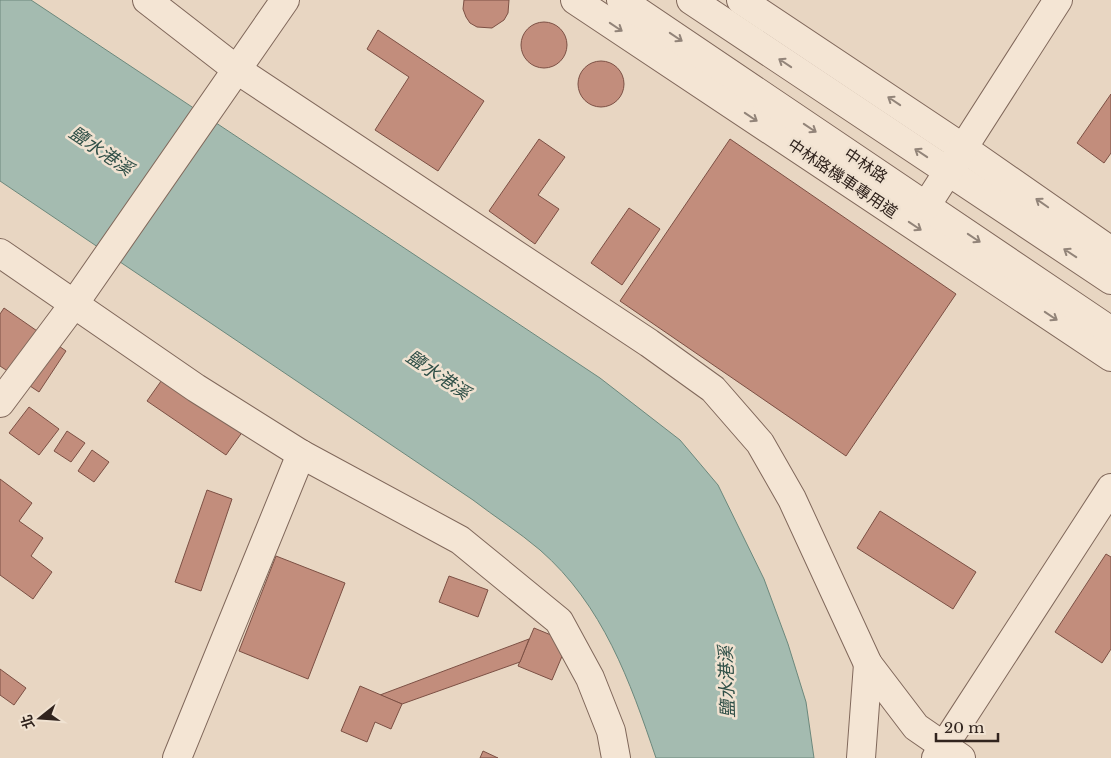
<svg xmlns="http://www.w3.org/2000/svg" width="1111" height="758" font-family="'Libre Baskerville','Noto Sans TC',serif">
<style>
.water{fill:#a4bbb0;stroke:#6c887c}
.building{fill:#c28d7c;stroke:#7c5044}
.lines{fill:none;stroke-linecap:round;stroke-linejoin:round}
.minor-casing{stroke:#80685b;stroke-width:30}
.minor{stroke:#f4e5d4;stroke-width:28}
.oneway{stroke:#928479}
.labels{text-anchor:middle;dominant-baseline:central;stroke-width:5;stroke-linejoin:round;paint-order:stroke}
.street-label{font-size:16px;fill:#31241e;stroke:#f0e2d1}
.water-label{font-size:18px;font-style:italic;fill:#2f4f47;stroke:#f0e2d1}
</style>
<rect width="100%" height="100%" fill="#e8d6c2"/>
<path class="water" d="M0,0h31l569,378 80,62 38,45 46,94 24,65 18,58 8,56h-158c-26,-77 -53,-153 -116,-208 -21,-18 -45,-33 -67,-50l-473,-319z"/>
<g class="building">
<polygon points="464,0 509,0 508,13 504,20 492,28 477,27 470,23 466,17 463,9"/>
<circle cx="544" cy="45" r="23"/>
<polygon points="378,30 484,101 438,171 375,130 409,77 367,49"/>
<circle cx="601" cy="84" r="23"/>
<polygon points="1111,94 1111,153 1104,163 1077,143"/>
<polygon points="539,139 565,157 538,195 559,209 535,244 489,211"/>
<polygon points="730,139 956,294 846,456 620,301"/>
<polygon points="629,208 660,229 622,285 591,263"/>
<polygon points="4,308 66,351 39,392 0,366 0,314"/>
<polygon points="164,377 243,431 226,455 147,401"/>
<polygon points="29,407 59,429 39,455 9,433"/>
<polygon points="67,431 85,443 71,462 54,451"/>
<polygon points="92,450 109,462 94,482 78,471"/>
<polygon points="0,479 32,503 19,521 43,538 31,556 52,572 33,599 0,575"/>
<polygon points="207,490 232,499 201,591 175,582"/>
<polygon points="880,511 976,572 953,609 857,548"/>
<polygon points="1106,554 1111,557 1111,649 1102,663 1055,632"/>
<polygon points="276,556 345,583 308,679 239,651"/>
<polygon points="449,576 488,590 478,617 439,602"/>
<polygon points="534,628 568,642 552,680 518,666"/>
<polygon points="529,639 520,662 402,704 380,695"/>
<polygon points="0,669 26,688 14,705 0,695"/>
<polygon points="360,686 402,704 391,729 375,722 367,742 341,731"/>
<polygon points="483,751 498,758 480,758"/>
</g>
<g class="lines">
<defs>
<g id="minor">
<polyline points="147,0 236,69 649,343 713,389 760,443 792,499 868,664 916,727 961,758"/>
<polyline points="575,0 1111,357"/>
<polyline points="621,0 1111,331"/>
<polyline points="691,0 1111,280"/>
<polyline points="741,0 963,148 1111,251"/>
<polyline points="926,206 1058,0"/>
<polyline points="0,253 196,388 301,454 460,540 559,621 590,678 611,731 616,758"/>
<polyline points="0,403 74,304 285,0"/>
<polyline points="177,758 301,454"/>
<polyline points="861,758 868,664"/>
<polyline points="936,758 1111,488"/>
</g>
</defs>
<use href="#minor" class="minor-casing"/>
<use href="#minor" class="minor"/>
</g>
<defs><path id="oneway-shaft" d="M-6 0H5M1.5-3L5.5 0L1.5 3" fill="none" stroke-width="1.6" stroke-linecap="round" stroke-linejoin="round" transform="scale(1.25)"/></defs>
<g class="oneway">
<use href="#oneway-shaft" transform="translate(616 27) rotate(34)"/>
<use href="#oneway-shaft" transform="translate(676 37) rotate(34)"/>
<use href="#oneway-shaft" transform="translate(785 63) rotate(-146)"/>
<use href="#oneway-shaft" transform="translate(894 101) rotate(-146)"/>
<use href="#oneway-shaft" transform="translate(751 117) rotate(34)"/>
<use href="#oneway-shaft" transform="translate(810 128) rotate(34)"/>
<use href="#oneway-shaft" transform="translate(921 153) rotate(-146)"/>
<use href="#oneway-shaft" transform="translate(1042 203) rotate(-145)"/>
<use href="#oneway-shaft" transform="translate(915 226) rotate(34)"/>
<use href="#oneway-shaft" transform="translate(974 238) rotate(34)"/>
<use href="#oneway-shaft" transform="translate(1070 253) rotate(-146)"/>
<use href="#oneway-shaft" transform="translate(1051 316) rotate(34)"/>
</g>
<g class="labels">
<g class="street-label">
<text transform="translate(866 165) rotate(34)">中林路</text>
<text transform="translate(843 178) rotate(34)">中林路機車專用道</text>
</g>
<g class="water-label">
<text transform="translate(101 151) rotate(34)">鹽水港溪</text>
<text transform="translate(438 375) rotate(34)">鹽水港溪</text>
<text transform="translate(727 682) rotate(-92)">鹽水港溪</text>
</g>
</g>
<g transform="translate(40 718) rotate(253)" stroke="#f0e2d1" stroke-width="4" paint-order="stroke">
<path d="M0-4L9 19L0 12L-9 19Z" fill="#31241e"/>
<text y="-8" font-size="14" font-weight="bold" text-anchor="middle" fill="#31241e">北</text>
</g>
<path d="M936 733v8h62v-8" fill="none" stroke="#31241e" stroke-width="2.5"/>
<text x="944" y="733" font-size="15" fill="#31241e" stroke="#f0e2d1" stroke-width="4" paint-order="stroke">20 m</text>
</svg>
